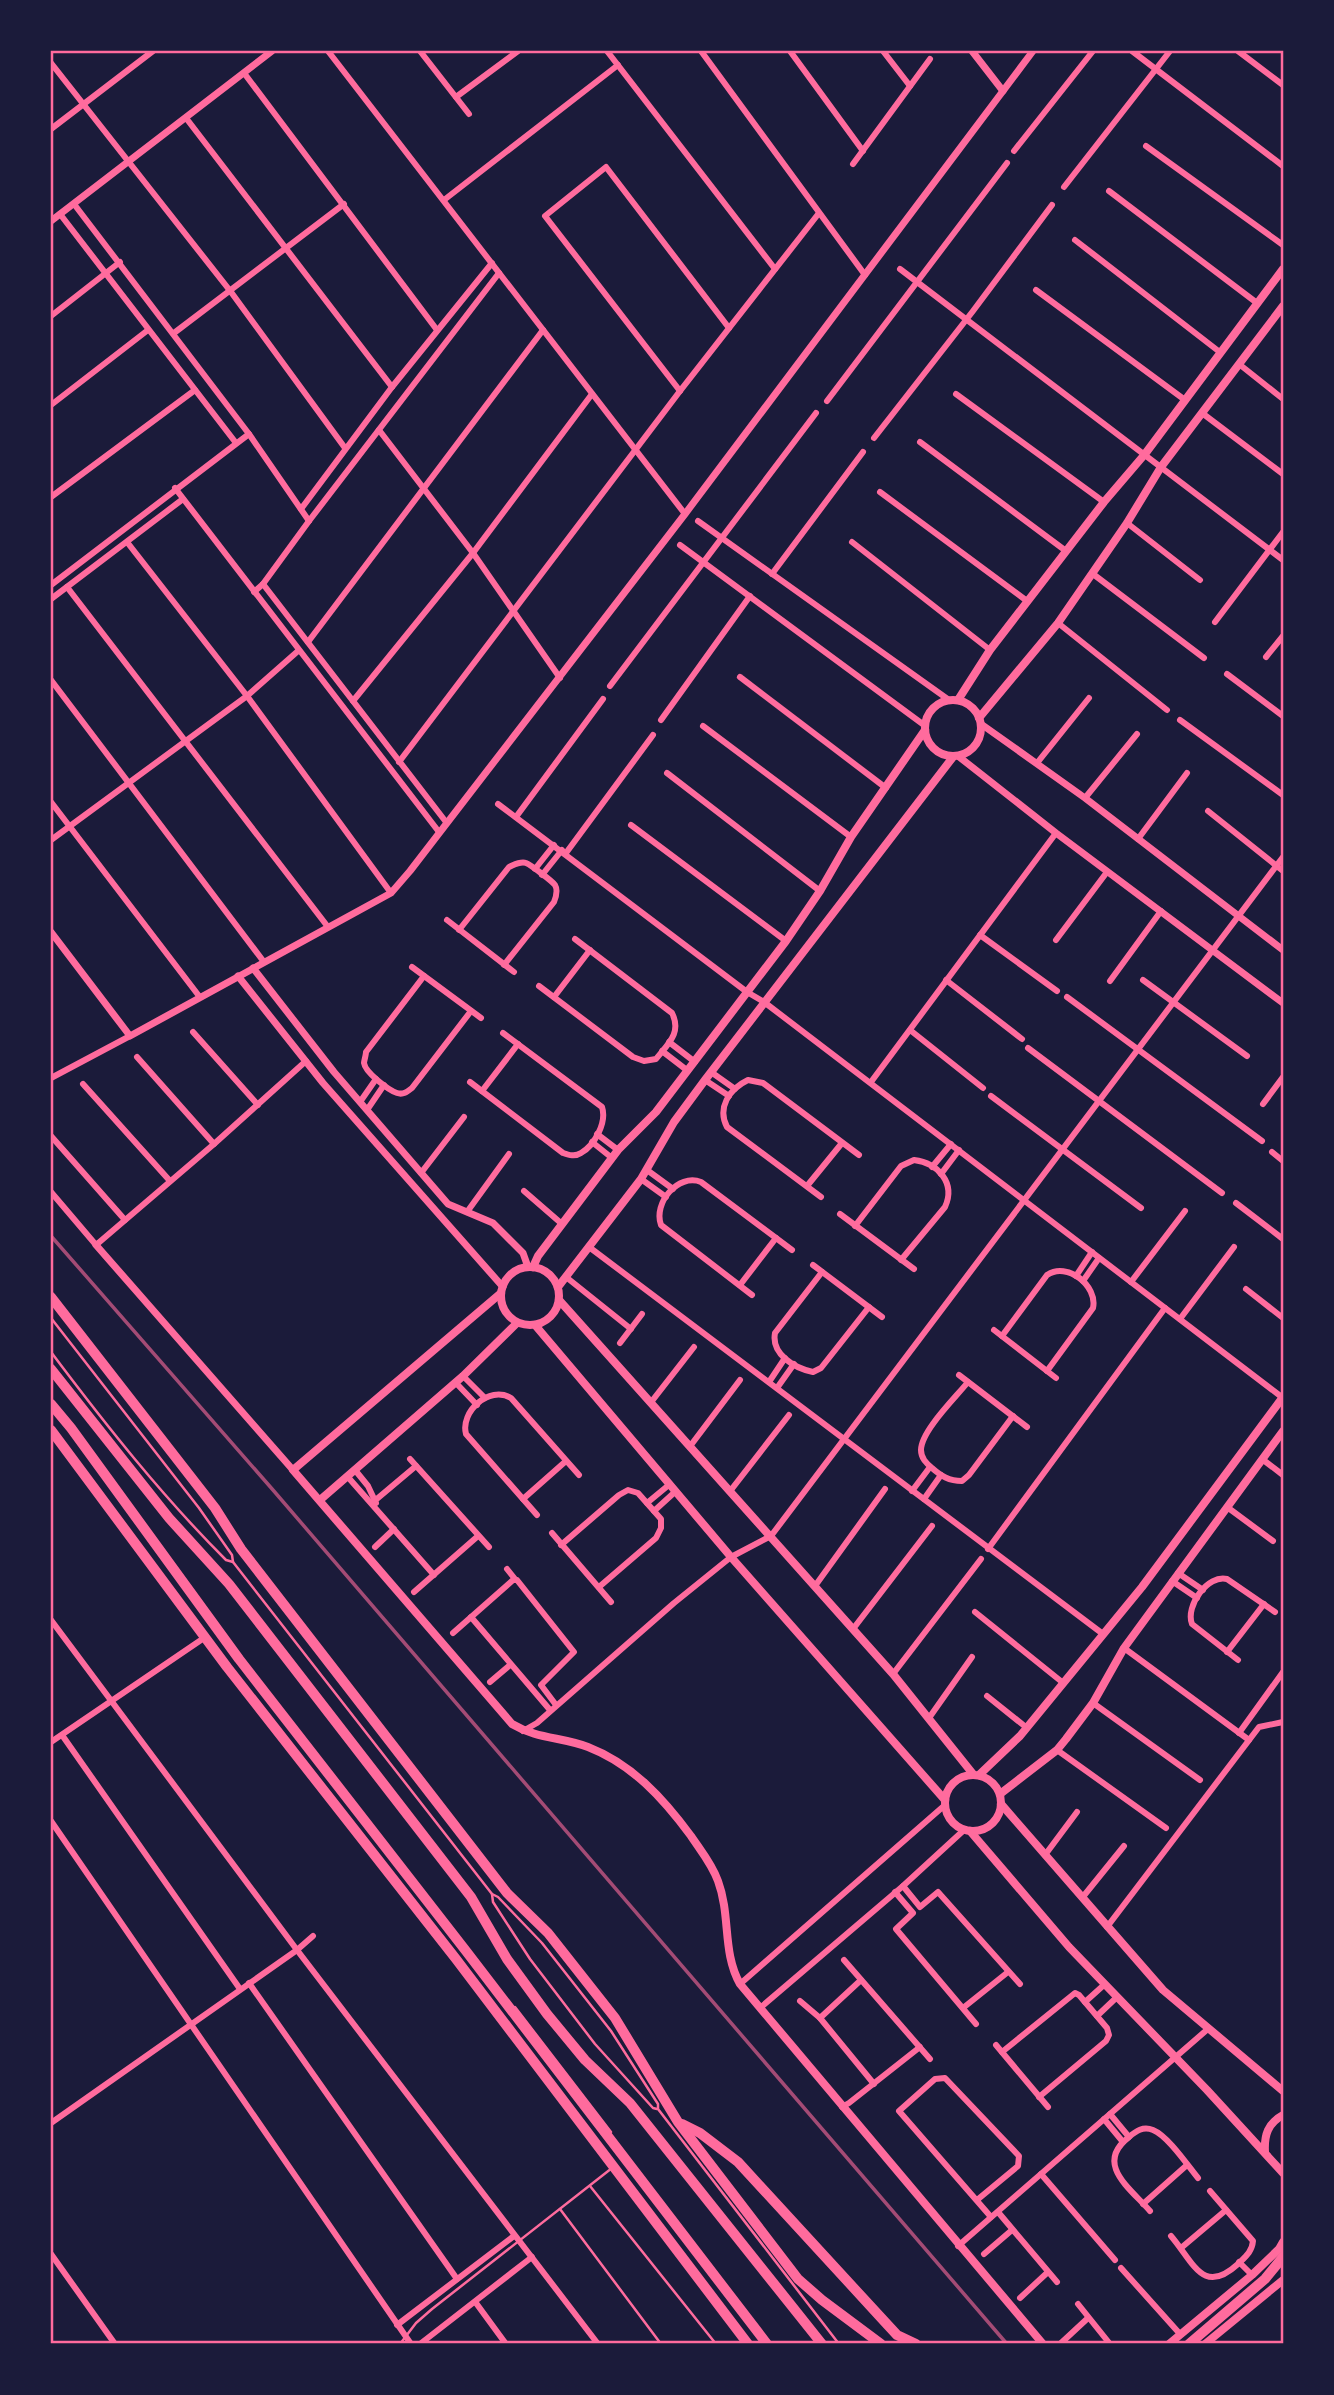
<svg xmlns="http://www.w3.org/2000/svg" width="1334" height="2395" font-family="'Fira Sans',sans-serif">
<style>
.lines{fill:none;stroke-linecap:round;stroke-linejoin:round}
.service{stroke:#ff6b9d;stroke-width:2.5}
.minor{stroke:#ff6b9d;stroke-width:6}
.tertiary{stroke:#ff6b9d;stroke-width:7}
.secondary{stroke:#ff6b9d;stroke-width:8}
.trunk{stroke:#ff6b9d;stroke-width:10}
.motorway{stroke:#ff6b9d;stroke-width:10}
.rail{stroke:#a44b75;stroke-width:3.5}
.neatline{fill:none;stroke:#ff6b9d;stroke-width:2.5}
</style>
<rect width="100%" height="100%" fill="#1b1b3a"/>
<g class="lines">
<g class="service">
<polyline points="51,1318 199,1508 232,1555 233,1562 492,1894 498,1897 542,1943 611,2031 658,2104 658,2109 839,2344"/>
<path d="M51,1352c54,72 111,144 175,208l7,2"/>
<polyline points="492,1894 493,1902 530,1959 595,2044 653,2108 657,2109"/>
<polyline points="515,2007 611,2132"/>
<polyline points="590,2186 716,2344"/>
<polyline points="560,2209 661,2344"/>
<polyline points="400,2344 416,2323 432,2309 612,2168"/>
</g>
<g class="minor">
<polyline points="328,51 685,514"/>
<polyline points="420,51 469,114"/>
<polyline points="607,51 775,269"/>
<polyline points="701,51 865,275"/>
<polyline points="790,51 863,151"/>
<polyline points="883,51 910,86"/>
<polyline points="1132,51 1283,166"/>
<polyline points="1238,51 1283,85"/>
<polyline points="51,63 231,292 345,448"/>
<polyline points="244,73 437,330"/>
<polyline points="456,97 518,51"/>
<polyline points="186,118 392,387"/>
<polyline points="51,129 153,51"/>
<polyline points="1146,146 1283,245"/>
<polyline points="1014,151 1093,51"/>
<polyline points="853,164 930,59"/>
<polyline points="1064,187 1170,51"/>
<polyline points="1109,191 1257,303"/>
<polyline points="444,200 618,65"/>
<polyline points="74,204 249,434 309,521"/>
<polyline points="60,214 236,443"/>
<polyline points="1075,240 1221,353"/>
<polyline points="900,269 1283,560"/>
<polyline points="1036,290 1185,400"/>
<polyline points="51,316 120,262"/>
<polyline points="174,333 344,204"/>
<polyline points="1239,364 1283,399"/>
<polyline points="680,391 545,216 606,167 729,328"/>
<polyline points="956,394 1104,502"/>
<polyline points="827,401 1007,163"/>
<polyline points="51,405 148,330"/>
<polyline points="1202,413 1283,474"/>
<polyline points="379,430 473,553 560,678"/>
<polyline points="874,438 973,311 1052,205"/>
<polyline points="920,442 1066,551"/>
<polyline points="175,488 439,832"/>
<polyline points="880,492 1027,601"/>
<polyline points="51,497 195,390"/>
<polyline points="301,509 392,387 492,263"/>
<polyline points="698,521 949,700"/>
<polyline points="1127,523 1200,580"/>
<polyline points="127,542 247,696 391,893"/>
<polyline points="852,542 990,650"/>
<polyline points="680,545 924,725"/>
<polyline points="772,574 863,452"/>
<polyline points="1093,574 1204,658"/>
<polyline points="263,584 446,822"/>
<polyline points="51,585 249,434"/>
<polyline points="67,587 328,927"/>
<polyline points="254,592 263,584 309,521 499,273"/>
<polyline points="51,599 183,499"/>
<polyline points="1215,622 1283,532"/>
<polyline points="1058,623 1167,710"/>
<polyline points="308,642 543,330"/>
<polyline points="1266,657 1283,636"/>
<polyline points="1227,674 1283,716"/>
<polyline points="740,677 886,788"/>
<polyline points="51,680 264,962"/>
<polyline points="610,686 816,413"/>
<polyline points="353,701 473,553 592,394"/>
<polyline points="661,720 750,596"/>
<polyline points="1180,720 1283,795"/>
<polyline points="703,726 851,837"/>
<polyline points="399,762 680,391 819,213"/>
<polyline points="1037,763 1089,698"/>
<polyline points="667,773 820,891"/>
<polyline points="1085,798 1137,734"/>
<polyline points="51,802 199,996"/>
<polyline points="498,804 747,992 764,1002 1283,1398"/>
<polyline points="1208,811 1283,871"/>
<polyline points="516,817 603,699"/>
<polyline points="631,825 786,941"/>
<polyline points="1138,839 1187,773"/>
<polyline points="51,840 247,696 298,651"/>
<polyline points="566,853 653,735"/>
<polyline points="535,869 554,845"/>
<polyline points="542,875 562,850"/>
<polyline points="447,920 514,972"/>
<path d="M459,930l50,-63c5,-2 11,-6 17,-4 5,2 26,18 29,22 3,5 1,12 -1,17l-50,63"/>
<polyline points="980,935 1057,991"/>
<polyline points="1056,940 1107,872"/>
<polyline points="412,967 481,1018"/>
<path d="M424,976l-58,76c0,3 -2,9 -2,11 1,9 24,27 33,30 6,2 10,-1 15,-5l59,-77"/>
<polyline points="946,980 1022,1039"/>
<polyline points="1143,980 1247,1056"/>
<polyline points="1110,981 1161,911"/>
<path d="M539,986l94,71 11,4 12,-2c12,-15 26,-26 16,-46l-97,-74"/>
<polyline points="554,997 590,950"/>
<polyline points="1067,997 1262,1141"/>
<polyline points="910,1030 983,1088"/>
<polyline points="193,1032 258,1105"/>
<polyline points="669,1042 695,1062"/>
<polyline points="1028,1048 1222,1193"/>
<polyline points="662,1051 688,1071"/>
<polyline points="137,1057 214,1144"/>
<polyline points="711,1072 735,1089"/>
<polyline points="51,1078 130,1036"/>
<polyline points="705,1080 729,1096"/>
<path d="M470,1082l93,71c6,2 12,4 18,0 14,-8 26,-31 21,-46l-99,-74"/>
<polyline points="871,1082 1056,833"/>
<polyline points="83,1084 170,1181"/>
<polyline points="482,1091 518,1044"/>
<polyline points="991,1096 1141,1208"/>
<polyline points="360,1102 376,1079"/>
<polyline points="1263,1104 1283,1077"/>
<polyline points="367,1110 384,1085"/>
<polyline points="597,1134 618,1150"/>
<polyline points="51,1136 125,1220"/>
<polyline points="592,1142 612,1158"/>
<polyline points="1272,1152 1283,1161"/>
<polyline points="932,1167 951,1144"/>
<polyline points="647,1170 673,1189"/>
<polyline points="421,1173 464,1117"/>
<polyline points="941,1174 959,1150"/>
<polyline points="641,1179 666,1197"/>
<polyline points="807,1186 842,1143"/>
<polyline points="524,1191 562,1224"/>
<polyline points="51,1192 96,1245 214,1144 306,1061"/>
<path d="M821,1197l-94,-70c-10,-19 2,-38 21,-47l15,3 96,72"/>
<polyline points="1236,1203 1283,1239"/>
<polyline points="467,1212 509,1154"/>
<polyline points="840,1214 914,1269"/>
<path d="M855,1226l46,-60 13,-6c24,3 42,23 31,47l-44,53"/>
<polyline points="589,1247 1103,1634"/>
<polyline points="813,1265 882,1317"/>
<path d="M822,1272l-47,61c-4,21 19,35 38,39l8,-4 48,-61"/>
<polyline points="1076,1276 1092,1252"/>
<polyline points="566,1277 631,1329"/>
<polyline points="1083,1281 1099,1258"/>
<polyline points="1131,1282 1185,1211"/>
<polyline points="740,1285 776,1238"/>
<polyline points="1246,1289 1283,1318"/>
<path d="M752,1295l-91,-70c-8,-22 17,-52 40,-43l91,68"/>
<polyline points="1180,1319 1234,1247"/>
<polyline points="994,1330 1056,1378"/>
<path d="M1002,1336l45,-61c20,-14 51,11 46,33l-46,63"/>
<polyline points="620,1343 642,1314"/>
<polyline points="959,1375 1027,1427"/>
<polyline points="463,1376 485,1398"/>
<polyline points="769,1382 785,1358"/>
<path d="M968,1382c-12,15 -47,49 -47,68 0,8 5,13 11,18 9,8 17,13 30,13l7,-6 44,-59"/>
<polyline points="456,1383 477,1405"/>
<polyline points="777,1388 794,1364"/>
<polyline points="652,1401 694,1347"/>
<polyline points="691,1445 740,1380"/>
<polyline points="410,1459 489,1547"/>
<polyline points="1262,1459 1283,1475"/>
<polyline points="355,1470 368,1486 376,1503"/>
<polyline points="347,1476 434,1575"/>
<polyline points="731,1490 789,1415"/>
<polyline points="912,1491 930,1467"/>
<polyline points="523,1499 566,1461"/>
<polyline points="924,1499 941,1475"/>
<polyline points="372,1503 416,1466"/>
<polyline points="647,1503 670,1484"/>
<polyline points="1227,1507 1273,1541"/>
<polyline points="654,1511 676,1491"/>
<path d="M537,1515l-71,-81c-6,-22 23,-49 45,-36l68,77"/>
<polyline points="552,1533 611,1602"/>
<polyline points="561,1545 619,1495 628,1490 638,1493 661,1519 661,1528 656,1538 599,1587"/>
<polyline points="375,1547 394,1529"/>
<polyline points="988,1549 1165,1308"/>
<polyline points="507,1569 515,1579"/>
<polyline points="1178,1573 1203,1590"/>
<polyline points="1172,1581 1197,1598"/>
<polyline points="815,1586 885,1489"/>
<polyline points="414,1592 478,1536"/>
<polyline points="975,1612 1062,1682"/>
<polyline points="471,1617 550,1710"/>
<polyline points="51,1620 297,1950 598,2344"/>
<polyline points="853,1629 932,1526"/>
<polyline points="453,1633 513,1580 517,1580 574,1652 541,1685 556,1705"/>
<polyline points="1124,1648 1249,1740"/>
<polyline points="1227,1652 1264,1604"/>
<path d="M1238,1660l-46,-36c-7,-18 16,-50 35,-45l48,33"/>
<polyline points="893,1674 981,1559"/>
<polyline points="490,1682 510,1665"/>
<polyline points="987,1696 1027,1728"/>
<polyline points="1093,1703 1200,1780"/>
<polyline points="929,1718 972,1657"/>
<polyline points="523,1731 537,1723 674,1603 731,1557 771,1536 1283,857"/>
<polyline points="1239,1733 1283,1672"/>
<polyline points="62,1735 240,1989"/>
<polyline points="51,1742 201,1640"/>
<polyline points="1057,1750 1166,1828"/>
<polyline points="51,1821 411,2344"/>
<polyline points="1045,1855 1077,1812"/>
<polyline points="903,1886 920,1907 938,1892 1020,1984"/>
<polyline points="895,1892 913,1913 896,1929 976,2024"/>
<polyline points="1082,1898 1124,1846"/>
<polyline points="1107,1927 1259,1727 1283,1722"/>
<polyline points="844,1960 930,2059"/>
<polyline points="249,1983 457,2279"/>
<polyline points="740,1984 945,1805"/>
<polyline points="800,2001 820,2018 874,2084"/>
<polyline points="1085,2002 1105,1984"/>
<polyline points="760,2008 903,1886 964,1830"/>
<polyline points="963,2008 1008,1972"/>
<polyline points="1097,2016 1117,1997"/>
<polyline points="820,2018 861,1980"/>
<polyline points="996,2045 1048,2107"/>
<polyline points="1002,2052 1075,1993 1079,1995 1107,2028 1109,2035 1106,2041 1039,2097"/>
<polyline points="842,2107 849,2103 920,2047"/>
<polyline points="1110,2114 1129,2137"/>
<polyline points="1104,2119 1123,2142"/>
<polyline points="51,2123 297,1950 313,1936"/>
<polyline points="1041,2174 1115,2260"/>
<polyline points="977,2200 1018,2166 1019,2156 945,2078 935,2079 899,2111 991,2217"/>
<polyline points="1143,2204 1187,2165"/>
<path d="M1150,2211c-20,-23 -56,-47 -21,-74 7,-6 14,-11 24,-7 15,6 35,36 45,48"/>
<polyline points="998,2212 1057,2282"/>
<path d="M1171,2236c23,27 32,60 67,28 7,-7 14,-12 15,-23l-43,-50"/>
<polyline points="958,2246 1209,2028"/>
<polyline points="1181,2248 1226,2210"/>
<polyline points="51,2254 115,2344"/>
<polyline points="984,2254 1012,2230"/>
<polyline points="1239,2262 1252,2275"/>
<polyline points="1121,2268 1180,2334"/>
<polyline points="1020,2298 1048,2272"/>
<polyline points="476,2303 506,2344"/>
<polyline points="1078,2304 1110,2344"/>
<polyline points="397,2325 514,2236"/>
<polyline points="420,2344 532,2257"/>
<polyline points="1060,2344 1088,2318"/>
</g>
<g class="tertiary">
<polyline points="972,51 1003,91"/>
<polyline points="51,221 272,51"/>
<polyline points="981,724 1085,798 1283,950"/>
<polyline points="958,756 1056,833 1283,1003"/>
<polyline points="51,932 130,1036 391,893 410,871 685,514 1033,51"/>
<polyline points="253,968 334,1072 448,1204 493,1223 523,1253 528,1267"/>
<polyline points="238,976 323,1083 503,1287"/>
<polyline points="96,1245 293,1470"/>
</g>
<g class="secondary">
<circle cx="953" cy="728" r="28"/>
<polyline points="958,700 990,650 1104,502 1145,454 1283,269"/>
<polyline points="979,718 1058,623 1127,523 1161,467 1283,306"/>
<circle cx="530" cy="1296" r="29"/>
<polyline points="533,1267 538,1256 618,1150 656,1112 786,941 820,891 851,837 925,730"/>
<polyline points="558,1287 641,1179 674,1122 705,1080 953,757"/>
<path d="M501,1293l-208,177 219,254c25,15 50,13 76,23 44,17 75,51 103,89 10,15 21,28 27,45 13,35 4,71 22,103l303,360"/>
<polyline points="559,1300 893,1674 973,1774"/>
<polyline points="535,1325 731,1557 945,1800"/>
<polyline points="320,1500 463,1376 517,1323"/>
<circle cx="973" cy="1803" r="28"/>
<polyline points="979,1775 1020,1736 1142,1587 1283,1397"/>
<polyline points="1000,1794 1057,1750 1066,1739 1093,1703 1124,1648 1283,1431"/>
<polyline points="1001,1804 1163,1990 1283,2091"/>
<polyline points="970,1831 1069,1947 1207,2090 1283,2173"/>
<path d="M1265,2152c-1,-17 3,-29 18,-37"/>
<polyline points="1169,2344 1252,2275 1279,2249 1283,2242"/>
<polyline points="1205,2344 1283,2280"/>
</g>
<g class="trunk">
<polyline points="51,1297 215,1508 241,1549 507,1893 548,1933 615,2018 678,2122 798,2279 822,2300 881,2344"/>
<polyline points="51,1369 169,1518 229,1584 471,1897 507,1959 547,2014 585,2060 630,2103 822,2344"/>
<polyline points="682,2124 700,2133 738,2162 885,2322 897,2335 916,2344"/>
<polyline points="1189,2344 1265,2279 1283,2257"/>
</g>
<g class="motorway">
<polyline points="51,1404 71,1428 239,1659 466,1951 767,2344"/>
<polyline points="51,1430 227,1667 456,1959 748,2344"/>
</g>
<polyline class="rail" points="51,1236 273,1490 1007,2344"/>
</g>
<rect width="1334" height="2395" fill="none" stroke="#1b1b3a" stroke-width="105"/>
<rect x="52" y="52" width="1230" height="2290" class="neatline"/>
</svg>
